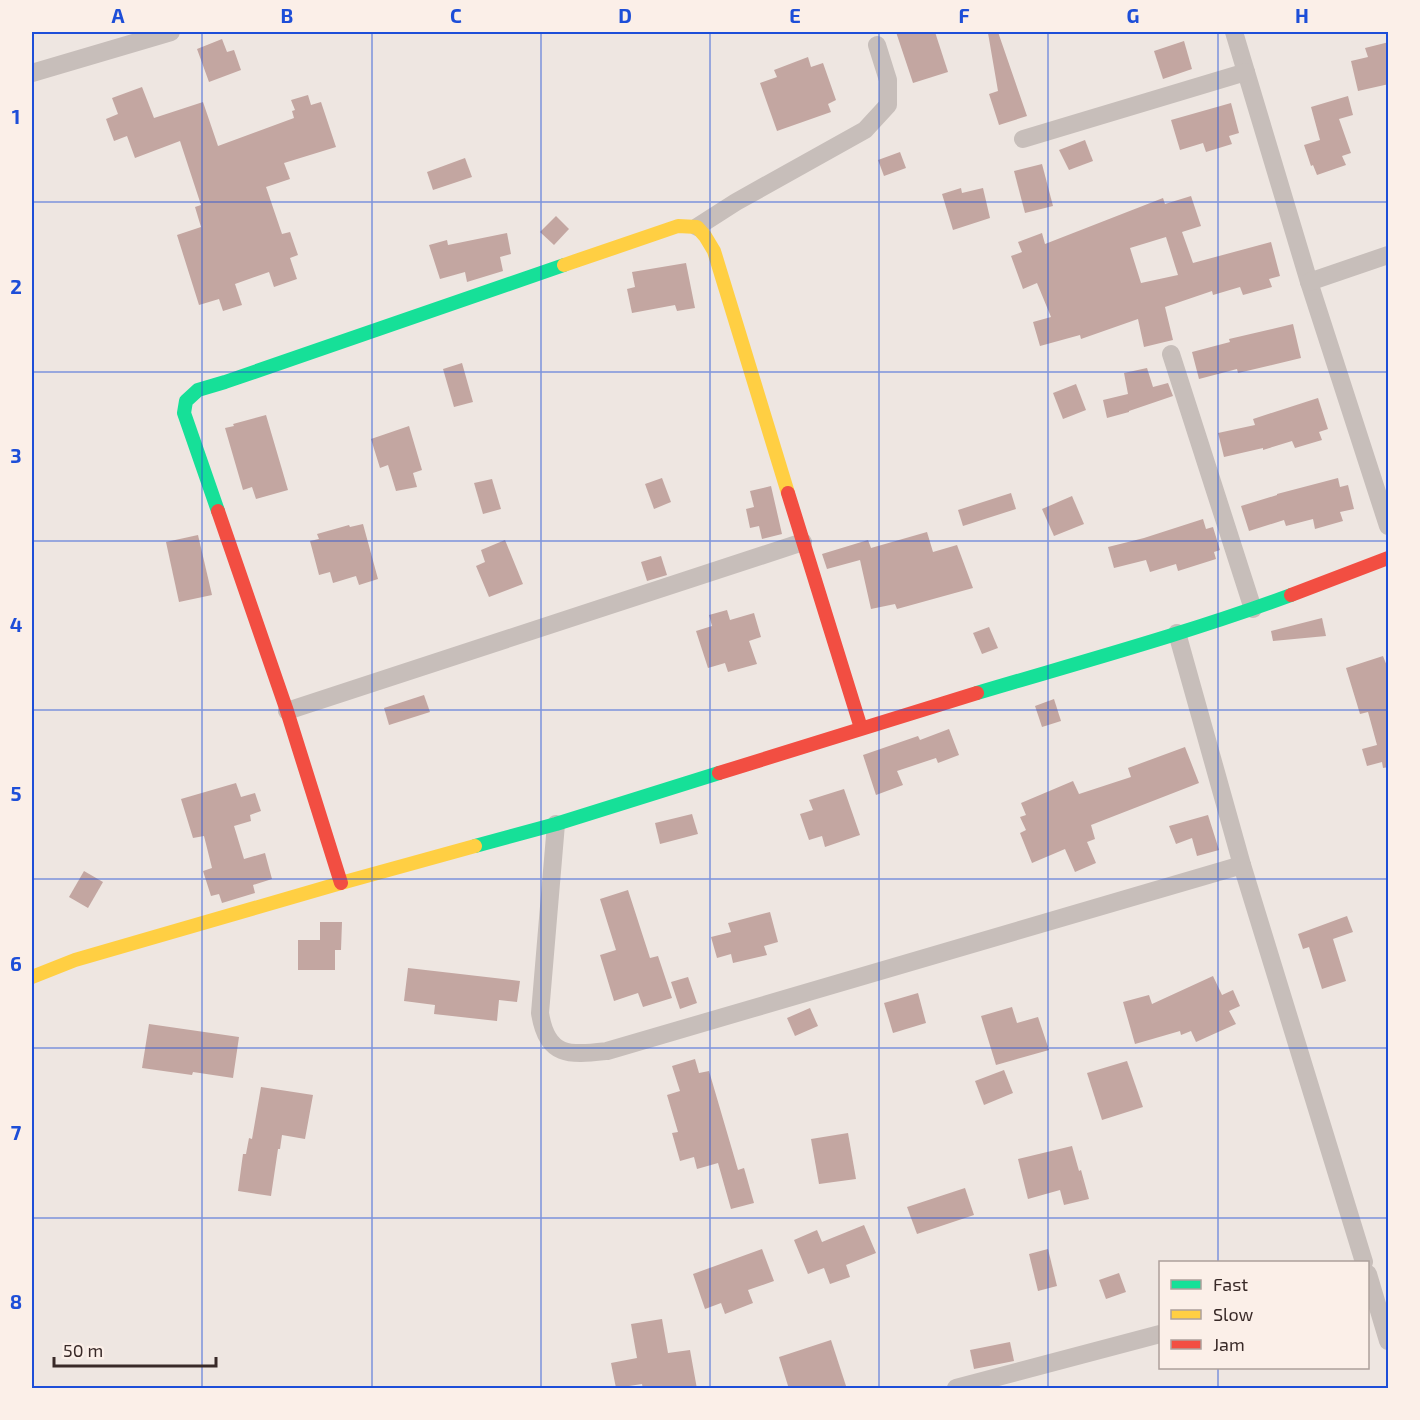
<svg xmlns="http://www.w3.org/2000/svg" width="1420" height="1420" font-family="'Exo 2',sans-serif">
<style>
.building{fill:#c3a6a1;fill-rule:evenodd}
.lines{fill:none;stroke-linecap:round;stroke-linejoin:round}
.street{stroke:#c7beba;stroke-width:18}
.fast{stroke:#16e098;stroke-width:14}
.slow{stroke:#ffcf43;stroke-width:14}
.jam{stroke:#f24e42;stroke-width:14}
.grid{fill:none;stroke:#1d4ed8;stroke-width:1.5;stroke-opacity:0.55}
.neatline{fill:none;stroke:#1d4ed8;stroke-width:2}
.grid-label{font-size:20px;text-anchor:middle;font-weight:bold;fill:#1d4ed8}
</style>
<rect width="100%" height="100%" fill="#eee6e1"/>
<g class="building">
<polygon points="896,32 935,32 948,72 913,83"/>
<polygon points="993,32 998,32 1027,116 999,125 989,94 998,91 988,33"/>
<polygon points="222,39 227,52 234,50 241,70 209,82 197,49"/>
<polygon points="1184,41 1192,69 1163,79 1154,51"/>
<polygon points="1389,42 1389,84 1358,91 1351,61 1368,57 1365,48"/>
<polygon points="808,57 811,67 823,63 836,100 828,104 831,112 777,131 760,83 777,77 774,70"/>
<polygon points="142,87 154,118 203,102 218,146 294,118 292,111 295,110 291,100 308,95 311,105 321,102 336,147 284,163 290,179 266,187 282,234 290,232 298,255 290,258 297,279 274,287 269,272 235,284 242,305 223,311 219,299 199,305 177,235 201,227 195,207 201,205 180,141 135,158 127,136 114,141 106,119 118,114 112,98"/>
<polygon points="1348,96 1353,115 1339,119 1351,153 1342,156 1346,165 1317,175 1313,165 1311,166 1304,145 1320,140 1311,107"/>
<polygon points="1231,103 1239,133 1229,136 1232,144 1206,152 1203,143 1180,150 1171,120"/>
<polygon points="1085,140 1093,161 1069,170 1059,150"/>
<polygon points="900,152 906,168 884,176 878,160"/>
<polygon points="465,158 472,177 433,190 427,172"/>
<polygon points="1042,164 1053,206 1025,213 1014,171"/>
<polygon points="961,188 962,193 983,188 990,218 953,230 942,194"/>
<path d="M1191,196l10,30 -19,6 11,31 78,-21 9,34 -11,3 3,8 -29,8 -3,-8 -27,8 -1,-4 -47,16 8,33 -29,7 -6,-28 -57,20 -1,-4 -40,11 -7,-24 18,-5 -14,-34 -14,6 -12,-33 11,-4 -4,-10 24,-9 3,11 118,-46 2,6zM1166,237l12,38 -37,8 -11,-35z"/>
<polygon points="556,216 569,229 554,245 540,232"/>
<polygon points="507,233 511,254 500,257 503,271 467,282 465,272 440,279 429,245 447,240 448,245"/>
<polygon points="686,263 695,308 677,311 675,305 632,313 627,289 635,287 632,272"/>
<polygon points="1293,324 1301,358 1238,373 1237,369 1199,379 1192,352 1230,342 1229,339"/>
<polygon points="462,363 473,402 454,407 443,369"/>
<polygon points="1147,368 1153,387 1168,383 1173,396 1129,411 1129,412 1107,418 1103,400 1128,394 1124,373"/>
<polygon points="1076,384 1086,410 1063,419 1053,393"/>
<polygon points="1318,398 1328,429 1319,432 1322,440 1295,448 1292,441 1263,450 1263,448 1224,457 1218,433 1255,425 1253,419"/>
<polygon points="266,415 288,490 256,499 252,487 243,490 225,428 234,426 233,424"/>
<polygon points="409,426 422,470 413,473 417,487 396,491 388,465 380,468 371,439"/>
<polygon points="662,478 671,502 654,509 645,484"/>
<polygon points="1338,478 1340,487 1348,485 1354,509 1340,512 1343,521 1315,529 1313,519 1286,526 1284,520 1249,531 1241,506 1277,495 1277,494"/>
<polygon points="492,479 501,509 483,514 474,483"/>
<polygon points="771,486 782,534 762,539 759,526 750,528 746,509 754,507 750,491"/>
<polygon points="1011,493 1016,509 963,526 958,510"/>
<polygon points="1072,496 1084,524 1054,536 1042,509"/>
<polygon points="1203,519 1206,529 1213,527 1220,550 1214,552 1216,559 1178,571 1176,564 1150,572 1146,560 1114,568 1108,547 1144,538"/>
<polygon points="363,524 378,579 359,585 356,576 333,583 330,572 319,575 310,541 319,539 317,534 349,525 350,527"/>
<polygon points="927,532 933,552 957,545 973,588 897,609 895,604 871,609 860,560 827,569 822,554 868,540 871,548"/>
<polygon points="198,535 212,595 179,602 166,542"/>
<polygon points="505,540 523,584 489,597 476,566 485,562 481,550"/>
<polygon points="661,556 667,575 647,581 641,562"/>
<polygon points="727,610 730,620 754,613 761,637 749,641 757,664 728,672 725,663 708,668 696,631 712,626 709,615"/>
<polygon points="1322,618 1326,636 1273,641 1271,631"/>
<polygon points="989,627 998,648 982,654 973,633"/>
<polygon points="1383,656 1389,671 1389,767 1383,768 1382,762 1367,766 1362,749 1377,745 1368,712 1360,714 1346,668"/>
<polygon points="424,695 430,712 389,725 384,708"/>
<polygon points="1054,699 1061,721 1042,727 1035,706"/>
<polygon points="949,729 959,755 938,763 936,758 897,771 903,785 876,795 863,755 918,736 920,740"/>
<polygon points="1185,747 1199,783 1091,825 1095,839 1087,842 1096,863 1075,872 1065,849 1032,863 1020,833 1026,830 1020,817 1026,815 1021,803 1073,781 1079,794 1131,777 1128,768"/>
<polygon points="236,783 241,797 255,793 261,811 250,815 251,821 234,826 244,859 265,853 272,879 253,885 255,893 222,903 219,894 211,896 203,871 212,868 204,836 193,838 181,799"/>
<polygon points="844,789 860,835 825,847 822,836 809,840 800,814 813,810 809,800"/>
<polygon points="692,814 698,834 660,844 655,823"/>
<polygon points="1208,815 1219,850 1197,856 1192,838 1176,844 1169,826"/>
<polygon points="84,871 103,882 88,908 69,897"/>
<polygon points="628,890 650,958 658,956 672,998 643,1007 638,993 614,1001 600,955 616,950 600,899"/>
<polygon points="770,912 778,942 764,946 767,955 733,963 731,954 717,958 711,937 731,932 728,923"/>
<polygon points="1347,916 1353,932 1333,939 1346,981 1322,989 1309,947 1303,949 1298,934"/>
<polygon points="320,922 342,922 341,950 335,950 335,970 298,970 298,940 320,940"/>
<polygon points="408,968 520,981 517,1002 499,1000 497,1021 434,1014 435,1005 404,1001"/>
<polygon points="1213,976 1222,995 1233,990 1240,1006 1229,1011 1236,1024 1196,1042 1191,1031 1181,1035 1180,1031 1135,1044 1123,1002 1149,995 1152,1004"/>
<polygon points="688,977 697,1003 680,1009 671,982"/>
<polygon points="918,993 926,1023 893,1033 884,1003"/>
<polygon points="1012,1007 1017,1023 1038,1017 1049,1050 996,1065 981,1016"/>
<polygon points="810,1008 818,1026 795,1036 787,1018"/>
<polygon points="149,1024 239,1037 233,1078 193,1072 192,1075 142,1068"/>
<polygon points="695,1059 699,1073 709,1071 738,1170 744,1168 754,1203 731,1209 718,1163 697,1169 694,1157 680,1161 672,1133 678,1132 667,1095 680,1091 672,1066"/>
<polygon points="1127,1061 1143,1107 1102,1120 1087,1073"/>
<polygon points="1004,1070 1013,1093 984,1105 975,1081"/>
<polygon points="261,1087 313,1095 305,1139 282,1135 280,1149 278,1149 271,1196 238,1191 243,1154 246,1154 249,1138 252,1139"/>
<polygon points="848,1133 856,1179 819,1184 811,1139"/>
<polygon points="1072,1146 1079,1171 1081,1170 1089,1199 1064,1205 1060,1190 1028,1199 1018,1159"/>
<polygon points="965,1188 974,1215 917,1234 907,1207"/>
<polygon points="864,1225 876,1253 846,1265 850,1277 830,1284 824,1268 808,1274 794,1240 817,1230 822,1242"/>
<polygon points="762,1249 774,1281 748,1290 753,1303 725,1314 721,1303 705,1309 693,1274"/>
<polygon points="1048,1249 1057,1286 1038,1291 1029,1254"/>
<polygon points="1119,1273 1126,1292 1106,1299 1099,1280"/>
<polygon points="662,1319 668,1353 690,1350 697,1389 643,1389 642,1384 616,1388 611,1363 637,1358 631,1324"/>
<polygon points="831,1340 847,1389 789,1389 779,1357"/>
<polygon points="1010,1342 1014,1361 974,1369 970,1350"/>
</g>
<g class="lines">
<g class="street">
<polyline points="1234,32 1309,282 1388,526"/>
<polyline points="32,73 171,32"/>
<polyline points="1023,139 1246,72"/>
<polyline points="697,227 736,202 865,130 888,105 888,80 877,45"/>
<polyline points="1309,282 1388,255"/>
<polyline points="1171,354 1253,609"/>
<polyline points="1177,633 1242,865 1364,1262"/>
<polyline points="287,711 803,542"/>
<path d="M556,824l-16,189c7,45 30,42 67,38l635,-186"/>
<polyline points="1368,1274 1388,1341"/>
<polyline points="956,1388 1160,1334"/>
</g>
<g class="fast">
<polyline points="218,511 184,413 186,401 198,390 225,382 564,265"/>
<path d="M977,693c104,-31 211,-60 314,-98"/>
<polyline points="475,846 556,824 719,773"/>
</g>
<g class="slow">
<polyline points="564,265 678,226 697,227 705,236 714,251 788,493"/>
<polyline points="32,977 75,960 341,883 475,846"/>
</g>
<g class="jam">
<polyline points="788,493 861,728"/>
<polyline points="218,511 287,711 341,883"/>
<polyline points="1291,595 1388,558"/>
<polyline points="719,773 977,693"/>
</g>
</g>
<path class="grid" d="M202,32v1356M372,32v1356M541,32v1356M710,32v1356M879,32v1356M1048,32v1356M1218,32v1230M32,202h1356M32,372h1356M32,541h1356M32,710h1356M32,879h1356M32,1048h1356M32,1218h1356M1218,1368v20"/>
<rect width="1420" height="1420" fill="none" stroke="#fbefe8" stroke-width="66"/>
<rect x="1159" y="1261" width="210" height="108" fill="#fbefe8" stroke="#ada09b" stroke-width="1.5"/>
<rect x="1171" y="1280" width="30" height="9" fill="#16e098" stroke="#ada09b" stroke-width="1.5"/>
<text x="1213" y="1291" font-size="18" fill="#392a28">Fast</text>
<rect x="1171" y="1310" width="30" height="9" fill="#ffcf43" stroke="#ada09b" stroke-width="1.5"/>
<text x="1213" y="1321" font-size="18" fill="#392a28">Slow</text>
<rect x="1171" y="1340" width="30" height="9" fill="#f24e42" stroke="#ada09b" stroke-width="1.5"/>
<text x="1213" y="1351" font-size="18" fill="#392a28">Jam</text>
<path d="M54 1357v9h162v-9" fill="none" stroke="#392a28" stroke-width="3"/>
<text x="63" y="1357" font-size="18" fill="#392a28" stroke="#fbefe8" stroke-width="4.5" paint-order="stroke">50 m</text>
<rect x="33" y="33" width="1354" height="1354" class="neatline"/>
<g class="grid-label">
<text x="118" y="23">A</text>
<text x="287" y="23">B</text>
<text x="456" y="23">C</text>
<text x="625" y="23">D</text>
<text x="795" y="23">E</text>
<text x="964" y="23">F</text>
<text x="1133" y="23">G</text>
<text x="1302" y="23">H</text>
<text x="16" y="124">1</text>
<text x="16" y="294">2</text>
<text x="16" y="463">3</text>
<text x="16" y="632">4</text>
<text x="16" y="801">5</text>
<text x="16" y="971">6</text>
<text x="16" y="1140">7</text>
<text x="16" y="1309">8</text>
</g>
</svg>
